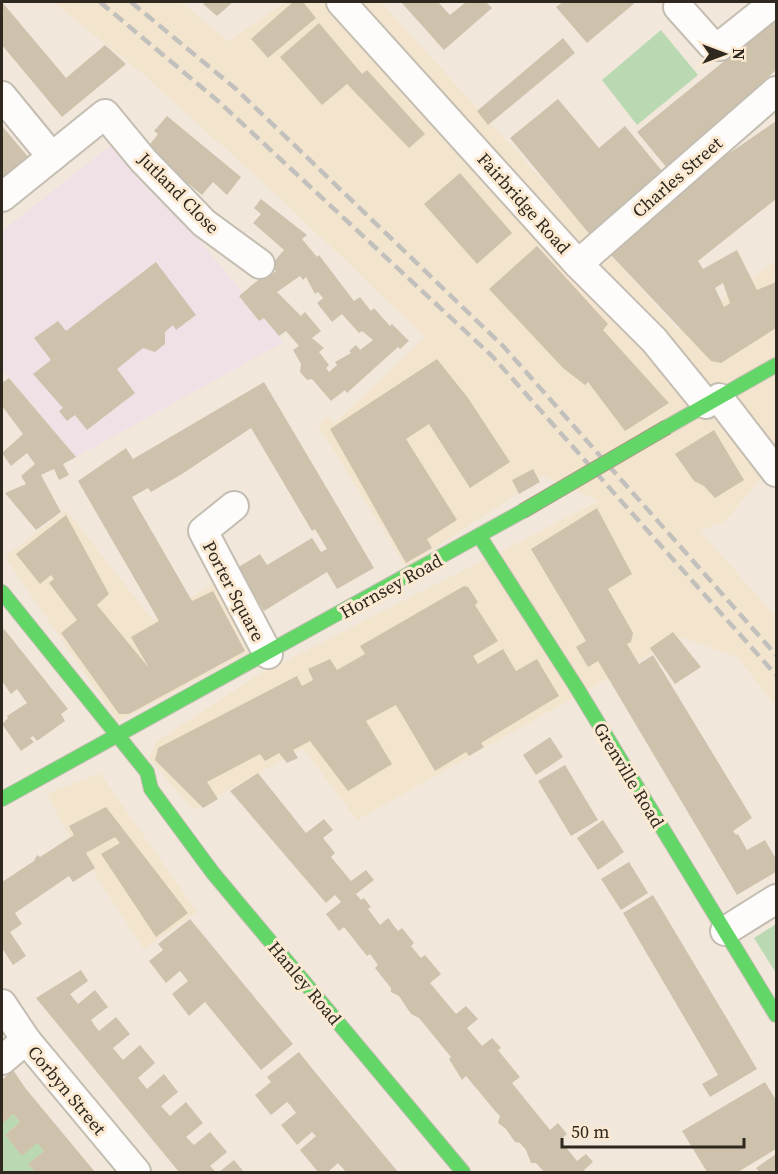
<svg xmlns="http://www.w3.org/2000/svg" width="778" height="1174" font-family="'Source Serif 4',serif">
<style>
.built{fill:#f3e4cd}
.education{fill:#efe1e5}
.green{fill:#bad9b2}
.building{fill:#cec2ad;fill-rule:evenodd}
.lines{fill:none;stroke-linecap:round;stroke-linejoin:round}
.street-casing{stroke:#c4bdb2;stroke-width:32}
.fast-casing{stroke:#c4bdb2;stroke-width:16}
.street{stroke:#fdfcfa;stroke-width:28}
.fast{stroke:#63d668;stroke-width:14}
.rail{stroke:#c2c0bd;stroke-width:4.5;stroke-dasharray:12 6;stroke-linecap:butt}
.fast-bridge-casing{stroke:#a89f87;stroke-width:16;stroke-linecap:butt}
.fast-bridge{stroke:#63d668;stroke-width:14}
.labels{text-anchor:middle;dominant-baseline:central;stroke-width:6;stroke-linejoin:round;paint-order:stroke}
.street-label{font-size:18px;fill:#2f281f;stroke:#fbead1}
</style>
<rect width="100%" height="100%" fill="#f1e8db"/>
<g class="built">
<polygon points="53,2 181,2 228,41 286,2 381,2 678,330 776,261 776,461 725,521 700,531 776,617 776,706 737,657 681,637 357,820 303,748 193,810 149,758 157,741 258,675 599,501 544,476 406,567 318,425 328,416 334,424 425,337 280,198 137,69"/>
<polygon points="66,510 153,620 215,583 248,653 118,722 5,557"/>
<polygon points="100,773 197,912 144,949 67,832 47,794"/>
</g>
<polygon class="education" points="116,141 284,342 76,457 2,369 2,231"/>
<g class="green">
<polygon points="661,30 698,75 637,125 602,80"/>
<polygon points="776,924 776,973 754,938"/>
<polygon points="13,1114 20,1122 5,1135 22,1155 37,1143 44,1151 29,1164 35,1172 2,1172 2,1124"/>
</g>
<g class="building">
<polygon points="2,2 66,78 105,45 126,64 62,117 2,45"/>
<polygon points="206,2 233,2 217,16 203,4"/>
<polygon points="293,2 303,2 316,18 268,58 251,39"/>
<polygon points="401,2 438,2 450,15 466,2 486,2 492,8 444,50"/>
<polygon points="563,2 636,2 587,43 556,7"/>
<polygon points="776,19 776,70 750,93 754,98 667,168 637,132"/>
<polygon points="319,23 362,74 367,70 425,134 409,148 347,84 322,105 280,57"/>
<polygon points="563,38 575,53 488,125 477,111"/>
<polygon points="558,99 599,148 625,126 662,171 619,208 621,211 591,236 510,138"/>
<polygon points="167,116 241,177 227,195 213,182 202,195 184,180 182,181 147,148 158,134 154,131"/>
<path d="M776,121v78l-78,62 5,8 34,-19 20,40 19,-8v46l-55,35 -10,-2 -101,-107 72,-68zM723,283l7,20 -6,4 -9,-19z"/>
<polygon points="2,126 29,158 2,179"/>
<polygon points="460,173 512,233 477,264 424,204"/>
<path d="M261,199l46,36 -5,4 15,18 2,-2 35,46 6,-4 11,14 3,-3 16,18 2,-2 17,17 -9,8 -2,-2 -51,46 -2,-3 -14,11 -19,-22 -5,1 -7,-8 1,-8 -8,-14 6,-4 -13,-15 -7,5 -15,-18 -5,3 -20,-25 24,-20 3,3 10,-8 -5,-6 13,-15 -31,-27 8,-9 -7,-6zM300,276l3,4 3,-3 9,17 3,-2 5,6 -6,5 15,19 10,-8 17,19 3,-2 11,9 -13,10 -4,-5 -7,6 2,2 -16,9 2,3 -8,7 -3,-4 3,-3 -10,-13 5,-4 -12,-10 9,-7 -16,-19 -4,4 -24,-24z"/>
<polygon points="537,246 608,324 603,330 669,403 625,431 588,382 585,385 563,368 489,289"/>
<polygon points="156,262 196,315 176,330 173,325 165,332 165,344 155,352 143,348 117,369 135,393 87,430 75,415 67,421 59,411 63,408 33,374 51,360 34,338 58,321 66,331"/>
<polygon points="437,359 468,398 510,462 470,488 429,424 406,439 457,520 427,539 432,548 406,563 330,429"/>
<polygon points="9,378 76,457 63,464 69,475 59,480 54,469 41,475 61,512 36,530 5,493 26,484 21,476 35,464 27,453 11,466 2,453 23,434 2,406 2,383"/>
<polygon points="264,382 374,568 337,589 327,572 264,611 237,568 260,554 267,565 312,538 321,552 327,549 315,529 312,531 251,428 182,474 151,492 148,488 132,497 192,601 213,591 245,651 129,714 119,714 61,633 77,620 49,583 54,579 51,575 40,584 16,554 66,515 109,594 97,605 149,668 131,637 159,621 78,481 126,448 133,459"/>
<polygon points="714,430 744,480 715,498 704,486 694,481 675,454"/>
<polygon points="533,469 540,482 519,494 512,480"/>
<polygon points="597,508 632,574 608,589 633,633 631,642 627,644 639,664 653,655 752,818 733,831 736,835 738,834 747,850 765,840 776,859 776,872 737,895 598,661 588,667 576,647 586,641 531,549"/>
<polygon points="464,586 468,587 478,602 475,605 498,641 473,656 478,664 503,649 516,671 537,659 559,696 481,743 484,747 469,756 466,752 435,771 396,705 366,721 392,764 348,791 310,741 293,750 298,758 287,763 279,753 265,761 260,754 207,782 218,799 203,808 155,760 158,748 297,676 302,686 313,680 308,669 330,659 337,670 365,654 360,646"/>
<polygon points="4,629 68,709 61,714 65,721 37,741 33,736 30,738 34,742 21,751 2,724 8,718 7,716 27,703 17,689 11,694 2,681 2,631"/>
<polygon points="673,632 701,667 675,684 650,648"/>
<polygon points="550,737 563,757 536,775 523,755"/>
<polygon points="565,765 598,820 571,836 538,781"/>
<polygon points="258,773 306,833 324,819 333,830 323,838 335,853 331,857 351,881 366,870 374,880 356,894 361,900 364,898 371,907 368,909 380,925 388,918 398,931 402,928 414,943 411,946 421,958 425,955 441,974 430,983 456,1014 466,1006 478,1019 467,1028 482,1046 492,1038 501,1048 498,1050 520,1077 512,1083 550,1130 558,1123 567,1134 560,1140 577,1161 586,1154 593,1162 584,1170 586,1172 544,1172 536,1163 531,1163 526,1150 520,1143 515,1142 506,1129 498,1123 500,1116 496,1112 466,1076 462,1080 449,1059 451,1057 419,1018 411,1014 399,996 391,992 391,988 375,968 378,965 370,954 367,956 344,927 339,931 326,914 341,902 335,895 326,903 230,791"/>
<polygon points="106,807 188,913 156,937 101,854 120,843 115,837 86,853 95,868 73,882 69,876 15,913 22,924 10,932 26,956 13,965 2,948 2,882 34,861 37,855 40,857 74,835 69,826"/>
<polygon points="603,820 624,852 598,870 577,838"/>
<polygon points="629,862 648,893 621,910 601,879"/>
<polygon points="653,895 757,1069 710,1097 702,1084 718,1075 623,913"/>
<polygon points="190,919 293,1044 261,1070 205,1002 189,1016 172,994 188,981 180,971 166,983 149,961 163,950 158,944"/>
<polygon points="81,970 88,981 70,994 78,1004 95,990 108,1007 91,1020 95,1026 99,1031 116,1017 130,1034 113,1048 123,1060 140,1045 155,1063 138,1078 147,1089 164,1074 178,1092 161,1106 170,1116 186,1102 203,1123 186,1137 194,1145 210,1132 227,1152 210,1166 216,1172 179,1172 36,998"/>
<polygon points="299,1052 310,1066 398,1172 346,1172 338,1163 328,1172 318,1172 300,1150 316,1136 312,1132 297,1145 281,1125 296,1113 291,1106 287,1102 271,1115 255,1095 271,1082 267,1077"/>
<polygon points="13,1070 26,1089 95,1172 35,1172 28,1164 44,1151 37,1143 22,1156 5,1135 20,1122 13,1114 2,1124 2,1080"/>
<polygon points="765,1082 776,1100 776,1149 738,1172 707,1172 682,1131"/>
<polygon points="776,1154 776,1172 759,1172 756,1168"/>
<polygon points="234,1160 244,1172 219,1172"/>
</g>
<g class="lines">
<defs>
<g id="street">
<polyline points="341,2 578,264 654,340 706,404"/>
<polyline points="678,7 712,45 720,46 775,2"/>
<polyline points="2,96 52,157"/>
<polyline points="2,197 105,114 143,160 204,223 260,264"/>
<polyline points="578,264 776,91"/>
<polyline points="719,398 776,472"/>
<polyline points="234,506 203,531 268,654"/>
<polyline points="725,931 776,899"/>
<polyline points="2,1004 26,1040 136,1172"/>
<polyline points="2,1060 26,1040"/>
</g>
<g id="fast">
<polyline points="667,427 776,365"/>
<polyline points="480,537 575,685 776,1015"/>
<polyline points="2,592 147,772 151,789 213,873 463,1172"/>
<polyline points="2,799 523,511"/>
</g>
</defs>
<use href="#street" class="street-casing"/>
<use href="#fast" class="fast-casing"/>
<use href="#street" class="street"/>
<use href="#fast" class="fast"/>
<g class="rail">
<polyline points="100,2 218,101 493,357 776,675"/>
<polyline points="131,2 236,89 504,347 776,655"/>
</g>
<defs>
<polyline id="fast-bridge" points="523,511 667,427"/>
</defs>
<use href="#fast-bridge" class="fast-bridge-casing"/>
<use href="#fast-bridge" class="fast-bridge"/>
</g>
<g class="labels">
<g class="street-label">
<text transform="translate(677 177) rotate(-41)">Charles Street</text>
<text transform="translate(179 193) rotate(45)">Jutland Close</text>
<text transform="translate(524 203) rotate(48)">Fairbridge Road</text>
<text transform="translate(391 586) rotate(-29)">Hornsey Road</text>
<text transform="translate(234 591) rotate(62)">Porter Square</text>
<text transform="translate(629 775) rotate(59)">Grenville Road</text>
<text transform="translate(305 983) rotate(50)">Hanley Road</text>
<text transform="translate(67 1090) rotate(50)">Corbyn Street</text>
</g>
</g>
<rect width="778" height="1174" fill="none" stroke="#2f281f" stroke-width="6"/>
<g transform="translate(724 54) rotate(90)" stroke="#fbead1" stroke-width="4.5" paint-order="stroke">
<path d="M0-4.5L10 22L0 15L-10 22Z" fill="#2f281f"/>
<text y="-9" font-size="16" font-weight="bold" text-anchor="middle" fill="#2f281f">N</text>
</g>
<path d="M562 1138v9h182v-9" fill="none" stroke="#2f281f" stroke-width="3"/>
<text x="571" y="1138" font-size="18" fill="#2f281f" stroke="#fbead1" stroke-width="4.5" paint-order="stroke">50 m</text>
</svg>
